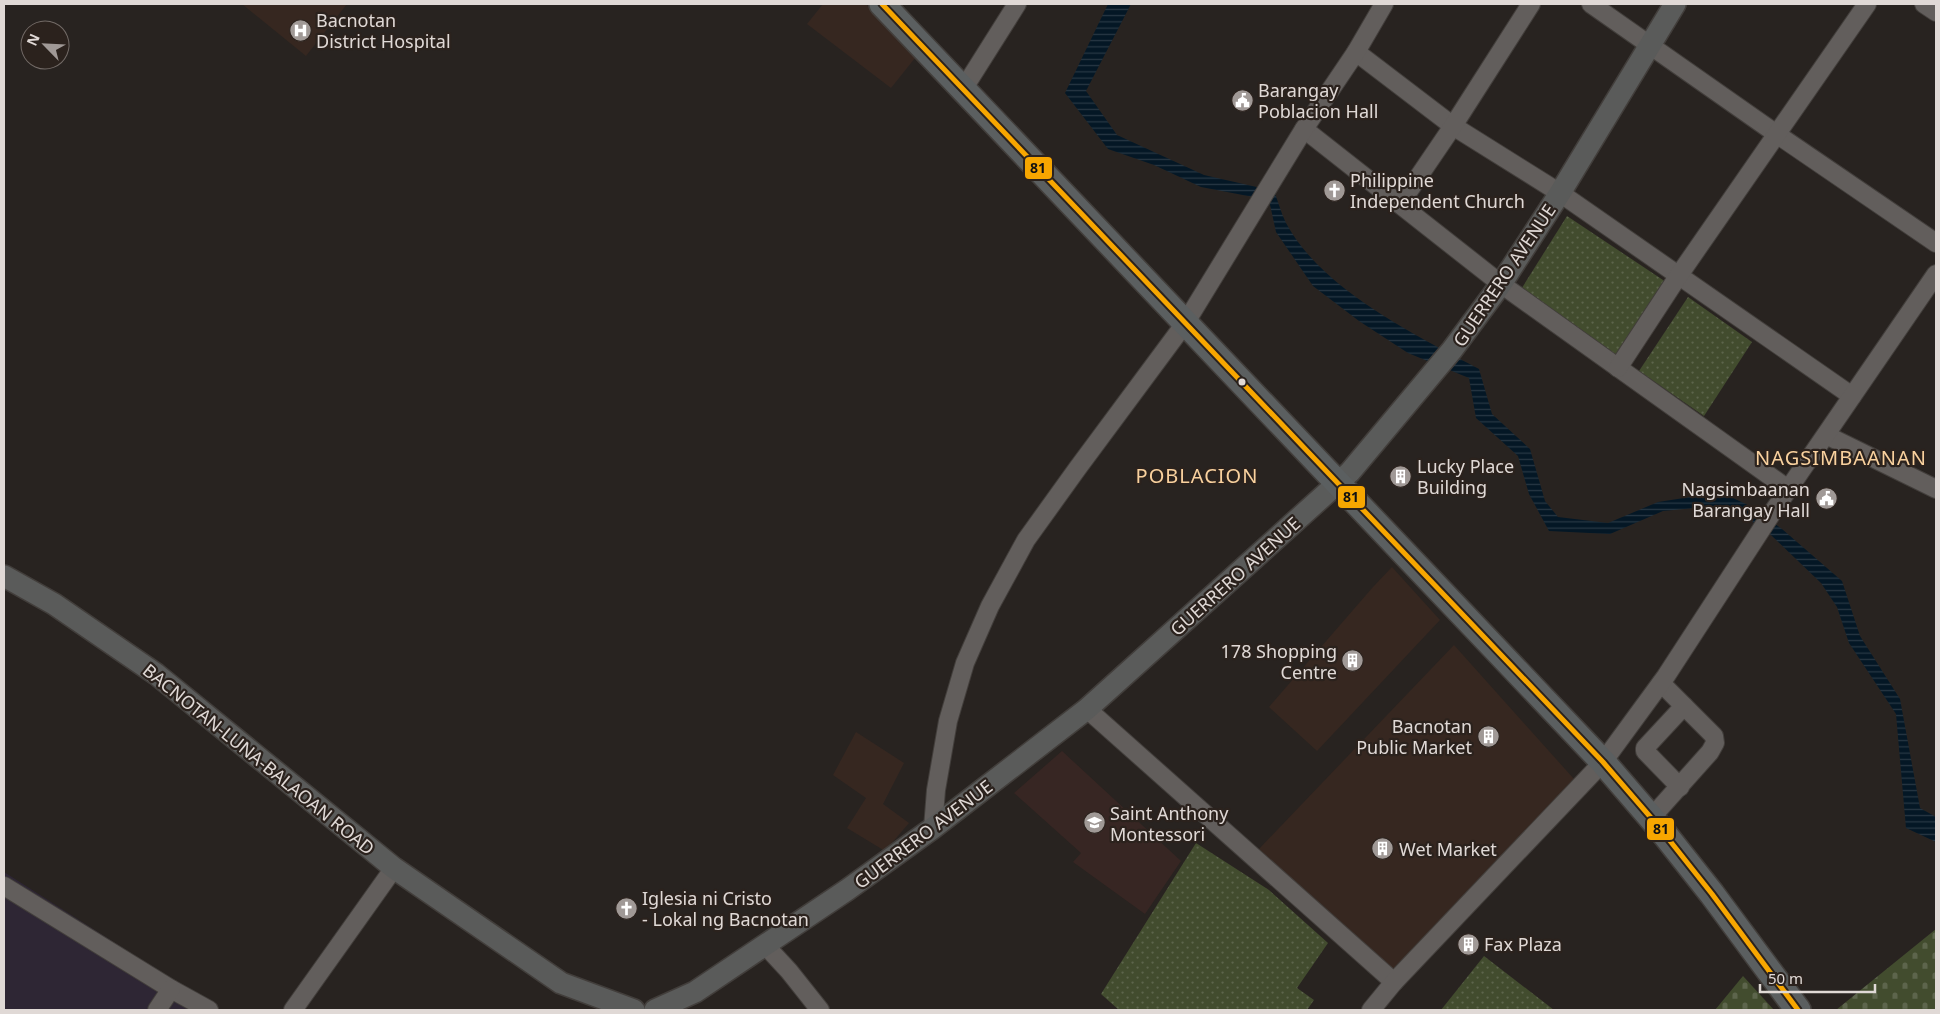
<svg xmlns="http://www.w3.org/2000/svg" width="1940" height="1014" font-family="'Noto Sans',sans-serif">
<style>
.built{fill:#362720}
.industrial{fill:#2e2634}
.education{fill:#372623}
.grass{fill:url(#grass-dots)}
.cemetery{fill:url(#cemetery-stones)}
.water{fill:url(#water-rules)}
.lines{fill:none;stroke-linecap:round;stroke-linejoin:round}
.minor-casing{stroke:#423e3b;stroke-width:20}
.major-casing{stroke:#423e3b;stroke-width:24}
.highway-casing{stroke:#423e3b;stroke-width:28}
.minor{stroke:#625e5c;stroke-width:18}
.major{stroke:#5a5b5a;stroke-width:21}
.highway{stroke:#5b5f60;stroke-width:25}
.bus-1-casing{stroke:#2b221d;stroke-width:9}
.bus-1{stroke:#f7a600;stroke-width:5}
.bus-dot{fill:#e0d9d6;stroke:#2b221d;stroke-width:2}
.labels{text-anchor:middle;dominant-baseline:central;stroke-width:4.5;stroke-linejoin:round;paint-order:stroke}
.poi-label{font-size:18px;fill:#e0d9d6;stroke:#2b221d;text-anchor:start}
.street-label{font-size:18px;fill:#e0d9d6;stroke:#2b221d}
.quarter-label{font-size:20px;letter-spacing:1px;fill:#f9d19e;stroke:#2b221d}
.line-badge{stroke:#2b221d;stroke-width:2}
.pale-badge-label{font-size:14px;text-anchor:middle;font-weight:bold;fill:#111}
</style>
<defs>
<pattern id="grass-dots" width="8" height="8" patternUnits="userSpaceOnUse" patternTransform="scale(1.25)"><rect width="8" height="8" fill="#424c2e"/><path d="M2 2h.1M6 6h.1" fill="none" stroke="#5d654c" stroke-width="1.8" stroke-linecap="round"/></pattern>
<pattern id="cemetery-stones" width="16" height="16" patternUnits="userSpaceOnUse" patternTransform="scale(1.25)"><rect width="16" height="16" fill="#424c2e"/><path d="M2 7V4a2 2 0 0 1 4 0v3zM10 15v-3a2 2 0 0 1 4 0v3z" fill="#5d654c"/></pattern>
<pattern id="water-rules" width="6" height="5" patternUnits="userSpaceOnUse" patternTransform="scale(1.25)"><rect width="6" height="5" fill="#041725"/><path d="M0 2.5h6" fill="none" stroke="#283844"/></pattern>
</defs>
<rect width="100%" height="100%" fill="#282320"/>
<g class="built">
<polygon points="242,4 347,4 306,56"/>
<polygon points="823,4 866,4 915,58 891,88 807,24"/>
<polygon points="1392,567 1440,620 1317,751 1269,707 1373,587"/>
<polygon points="1454,645 1574,779 1397,979 1258,850"/>
<polygon points="856,732 904,763 883,804 909,823 885,851 847,828 866,798 833,775"/>
</g>
<polygon class="industrial" points="4,872 220,1010 4,1010"/>
<polygon class="education" points="1062,751 1181,861 1145,914 1073,862 1081,853 1014,793"/>
<g class="grass">
<polygon points="1567,216 1666,282 1620,363 1520,291"/>
<polygon points="1688,297 1752,342 1704,416 1639,371"/>
<polygon points="1196,843 1269,890 1328,943 1297,988 1314,1000 1307,1010 1119,1010 1101,994"/>
<polygon points="1484,956 1554,1010 1441,1010"/>
</g>
<g class="cemetery">
<polygon points="1936,929 1936,1010 1836,1010"/>
<polygon points="1743,976 1774,1010 1715,1010"/>
</g>
<path class="water" d="M1108,4h23l-45,87 31,44 87,40 70,16c4,10 7,22 12,32 35,66 129,112 193,146l13,45 38,35 15,52 13,16 50,6 50,-21 52,-8 16,1 20,9 36,25 60,52 18,55 40,63 20,109 16,9v25l-30,-14 -10,-114 -47,-71 -12,-36 -16,-24 -50,-48 -21,-15 -21,-11 -13,-3 -53,5 -53,23 -61,-3 -20,-37 -11,-38 -42,-38 -7,-40 -61,-25 -49,-32 -46,-35 -37,-54 -7,-32 -68,-13 -47,-22 -46,-16 -43,-56z"/>
<g class="lines">
<defs>
<g id="minor">
<polyline points="1591,4 1778,135 1936,243"/>
<polyline points="1924,4 1936,12"/>
<polyline points="1356,52 1453,126 1560,193 1852,396"/>
<polyline points="964,88 1017,4"/>
<polyline points="1304,129 1501,284 1788,489"/>
<polyline points="1400,204 1453,126 1531,4"/>
<polyline points="1618,368 1679,275 1867,4"/>
<polyline points="1826,435 1936,489"/>
<polyline points="1087,709 1394,982"/>
<polyline points="1680,787 1645,751 1645,748 1684,706"/>
<polyline points="1651,818 1710,752 1715,743 1714,736 1661,683"/>
<polyline points="933,828 936,790 948,721 965,663 990,606 1026,540 1077,469 1186,322 1304,129 1356,52 1384,4"/>
<polyline points="4,886 171,989 209,1010"/>
<polyline points="765,945 789,971 820,1010"/>
<polyline points="157,1010 171,989"/>
<polyline points="293,1010 394,868"/>
<polyline points="1371,1010 1394,982 1603,762 1666,676 1772,513 1936,274"/>
</g>
<g id="major">
<polyline points="4,576 54,604 156,674 394,868 561,983 634,1010"/>
<polyline points="655,1010 695,992 847,890 933,828 1087,709 1350,472 1452,350 1501,284 1560,193 1675,4"/>
</g>
<polyline id="highway" points="882,4 1603,762 1659,827 1712,894 1798,1010"/>
</defs>
<use href="#minor" class="minor-casing"/>
<use href="#major" class="major-casing"/>
<use href="#highway" class="highway-casing"/>
<use href="#minor" class="minor"/>
<use href="#major" class="major"/>
<use href="#highway" class="highway"/>
<defs>
<polyline id="bus-1" points="882,4 1603,762 1659,827 1712,894 1798,1010"/>
</defs>
<use href="#bus-1" class="bus-1-casing"/>
<use href="#bus-1" class="bus-1"/>
</g>
<defs>
<symbol id="hospital-disc" viewBox="-11 -11 22 22"><circle r="9.5" fill="#a09996" stroke="#2b221d"/><path d="M-5-5h3v3.5h4V-5h3V5h-3V1.5h-4V5h-3Z" fill="#fff"/></symbol>
<symbol id="civic-disc" viewBox="-11 -11 22 22"><circle r="9.5" fill="#a09996" stroke="#2b221d"/><path d="M-.6-6.5H3V-4.5H.6V-3L4-1V1h2V6H-6V1h2V-1L-.6-3ZM-1.2 2.5V6h2.4V2.5Z" fill="#fff"/></symbol>
<symbol id="church-disc" viewBox="-11 -11 22 22"><circle r="9.5" fill="#a09996" stroke="#2b221d"/><path d="M-1.2-6h2.4v3.5h3.3v2.4h-3.3V6h-2.4V-.1h-3.3v-2.4h3.3Z" fill="#fff"/></symbol>
<symbol id="building-disc" viewBox="-11 -11 22 22"><circle r="9.5" fill="#a09996" stroke="#2b221d"/><path d="M-4-6H4V6H1V3H-1V6H-4ZM-2.5-4.3h1.7v1.8h-1.7ZM.8-4.3h1.7v1.8H.8ZM-2.5-1h1.7V.8h-1.7ZM.8-1h1.7V.8H.8Z" fill="#fff"/></symbol>
<symbol id="school-disc" viewBox="-11 -11 22 22"><circle r="9.5" fill="#a09996" stroke="#2b221d"/><path d="M0-5L7-2L0 1L-7-2ZM-4 1L0 2.5L4 1V4Q0 6-4 4Z" fill="#fff"/></symbol>
</defs>
<g fill-rule="evenodd">
<use href="#hospital-disc" x="288" y="18" width="25" height="25"/>
<use href="#civic-disc" x="1230" y="88" width="25" height="25"/>
<use href="#church-disc" x="1322" y="178" width="25" height="25"/>
<use href="#building-disc" x="1388" y="464" width="25" height="25"/>
<use href="#civic-disc" x="1814" y="486" width="25" height="25"/>
<use href="#building-disc" x="1340" y="648" width="25" height="25"/>
<use href="#building-disc" x="1476" y="724" width="25" height="25"/>
<use href="#school-disc" x="1082" y="810" width="25" height="25"/>
<use href="#building-disc" x="1370" y="836" width="25" height="25"/>
<use href="#church-disc" x="614" y="896" width="25" height="25"/>
<use href="#building-disc" x="1456" y="932" width="25" height="25"/>
</g>
<circle class="bus-dot" cx="1242" cy="382" r="4.5"/>
<g class="labels">
<g class="poi-label">
<text x="316" y="20">Bacnotan<tspan x="316" dy="21">District Hospital</tspan></text>
<text x="1258" y="90">Barangay<tspan x="1258" dy="21">Poblacion Hall</tspan></text>
<text x="1350" y="180">Philippine<tspan x="1350" dy="21">Independent Church</tspan></text>
<text x="1417" y="466">Lucky Place<tspan x="1417" dy="21">Building</tspan></text>
<text x="1810" y="489" text-anchor="end">Nagsimbaanan<tspan x="1810" dy="21">Barangay Hall</tspan></text>
<text x="1337" y="651" text-anchor="end">178 Shopping<tspan x="1337" dy="21">Centre</tspan></text>
<text x="1472" y="726" text-anchor="end">Bacnotan<tspan x="1472" dy="21">Public Market</tspan></text>
<text x="1110" y="813">Saint Anthony<tspan x="1110" dy="21">Montessori</tspan></text>
<text x="1399" y="849">Wet Market</text>
<text x="642" y="898">Iglesia ni Cristo<tspan x="642" dy="21">- Lokal ng Bacnotan</tspan></text>
<text x="1484" y="944">Fax Plaza</text>
</g>
<g class="street-label">
<text transform="translate(1504 275) rotate(-56)">GUERRERO AVENUE</text>
<text transform="translate(1235 576) rotate(-42)">GUERRERO AVENUE</text>
<text transform="translate(259 759) rotate(39)">BACNOTAN-LUNA-BALAOAN ROAD</text>
<text transform="translate(923 834) rotate(-37)">GUERRERO AVENUE</text>
</g>
<g class="quarter-label">
<text x="1841" y="457">NAGSIMBAANAN</text>
<text x="1197" y="475">POBLACION</text>
</g>
</g>
<g class="line-badge">
<rect x="1024" y="156" width="29" height="24" rx="5" fill="#f7a600"/>
<rect x="1337" y="485" width="29" height="24" rx="5" fill="#f7a600"/>
<rect x="1646" y="817" width="29" height="24" rx="5" fill="#f7a600"/>
</g>
<g class="pale-badge-label">
<text x="1038" y="173">81</text>
<text x="1351" y="502">81</text>
<text x="1661" y="834">81</text>
</g>
<rect width="1940" height="1014" fill="none" stroke="#e0d9d6" stroke-width="10"/>
<g transform="translate(45 45) rotate(294)"><circle r="24" fill="#2b221d" stroke="#736b67"/>
<path d="M0-4L9 19L0 12L-9 19Z" fill="#a09996"/>
<text y="-8" font-size="14" font-weight="bold" text-anchor="middle" fill="#e0d9d6">N</text>
</g>
<path d="M1760 984v8h115v-8" fill="none" stroke="#e0d9d6" stroke-width="2.5"/>
<text x="1768" y="984" font-size="15" fill="#e0d9d6" stroke="#2b221d" stroke-width="4" paint-order="stroke">50 m</text>
</svg>
